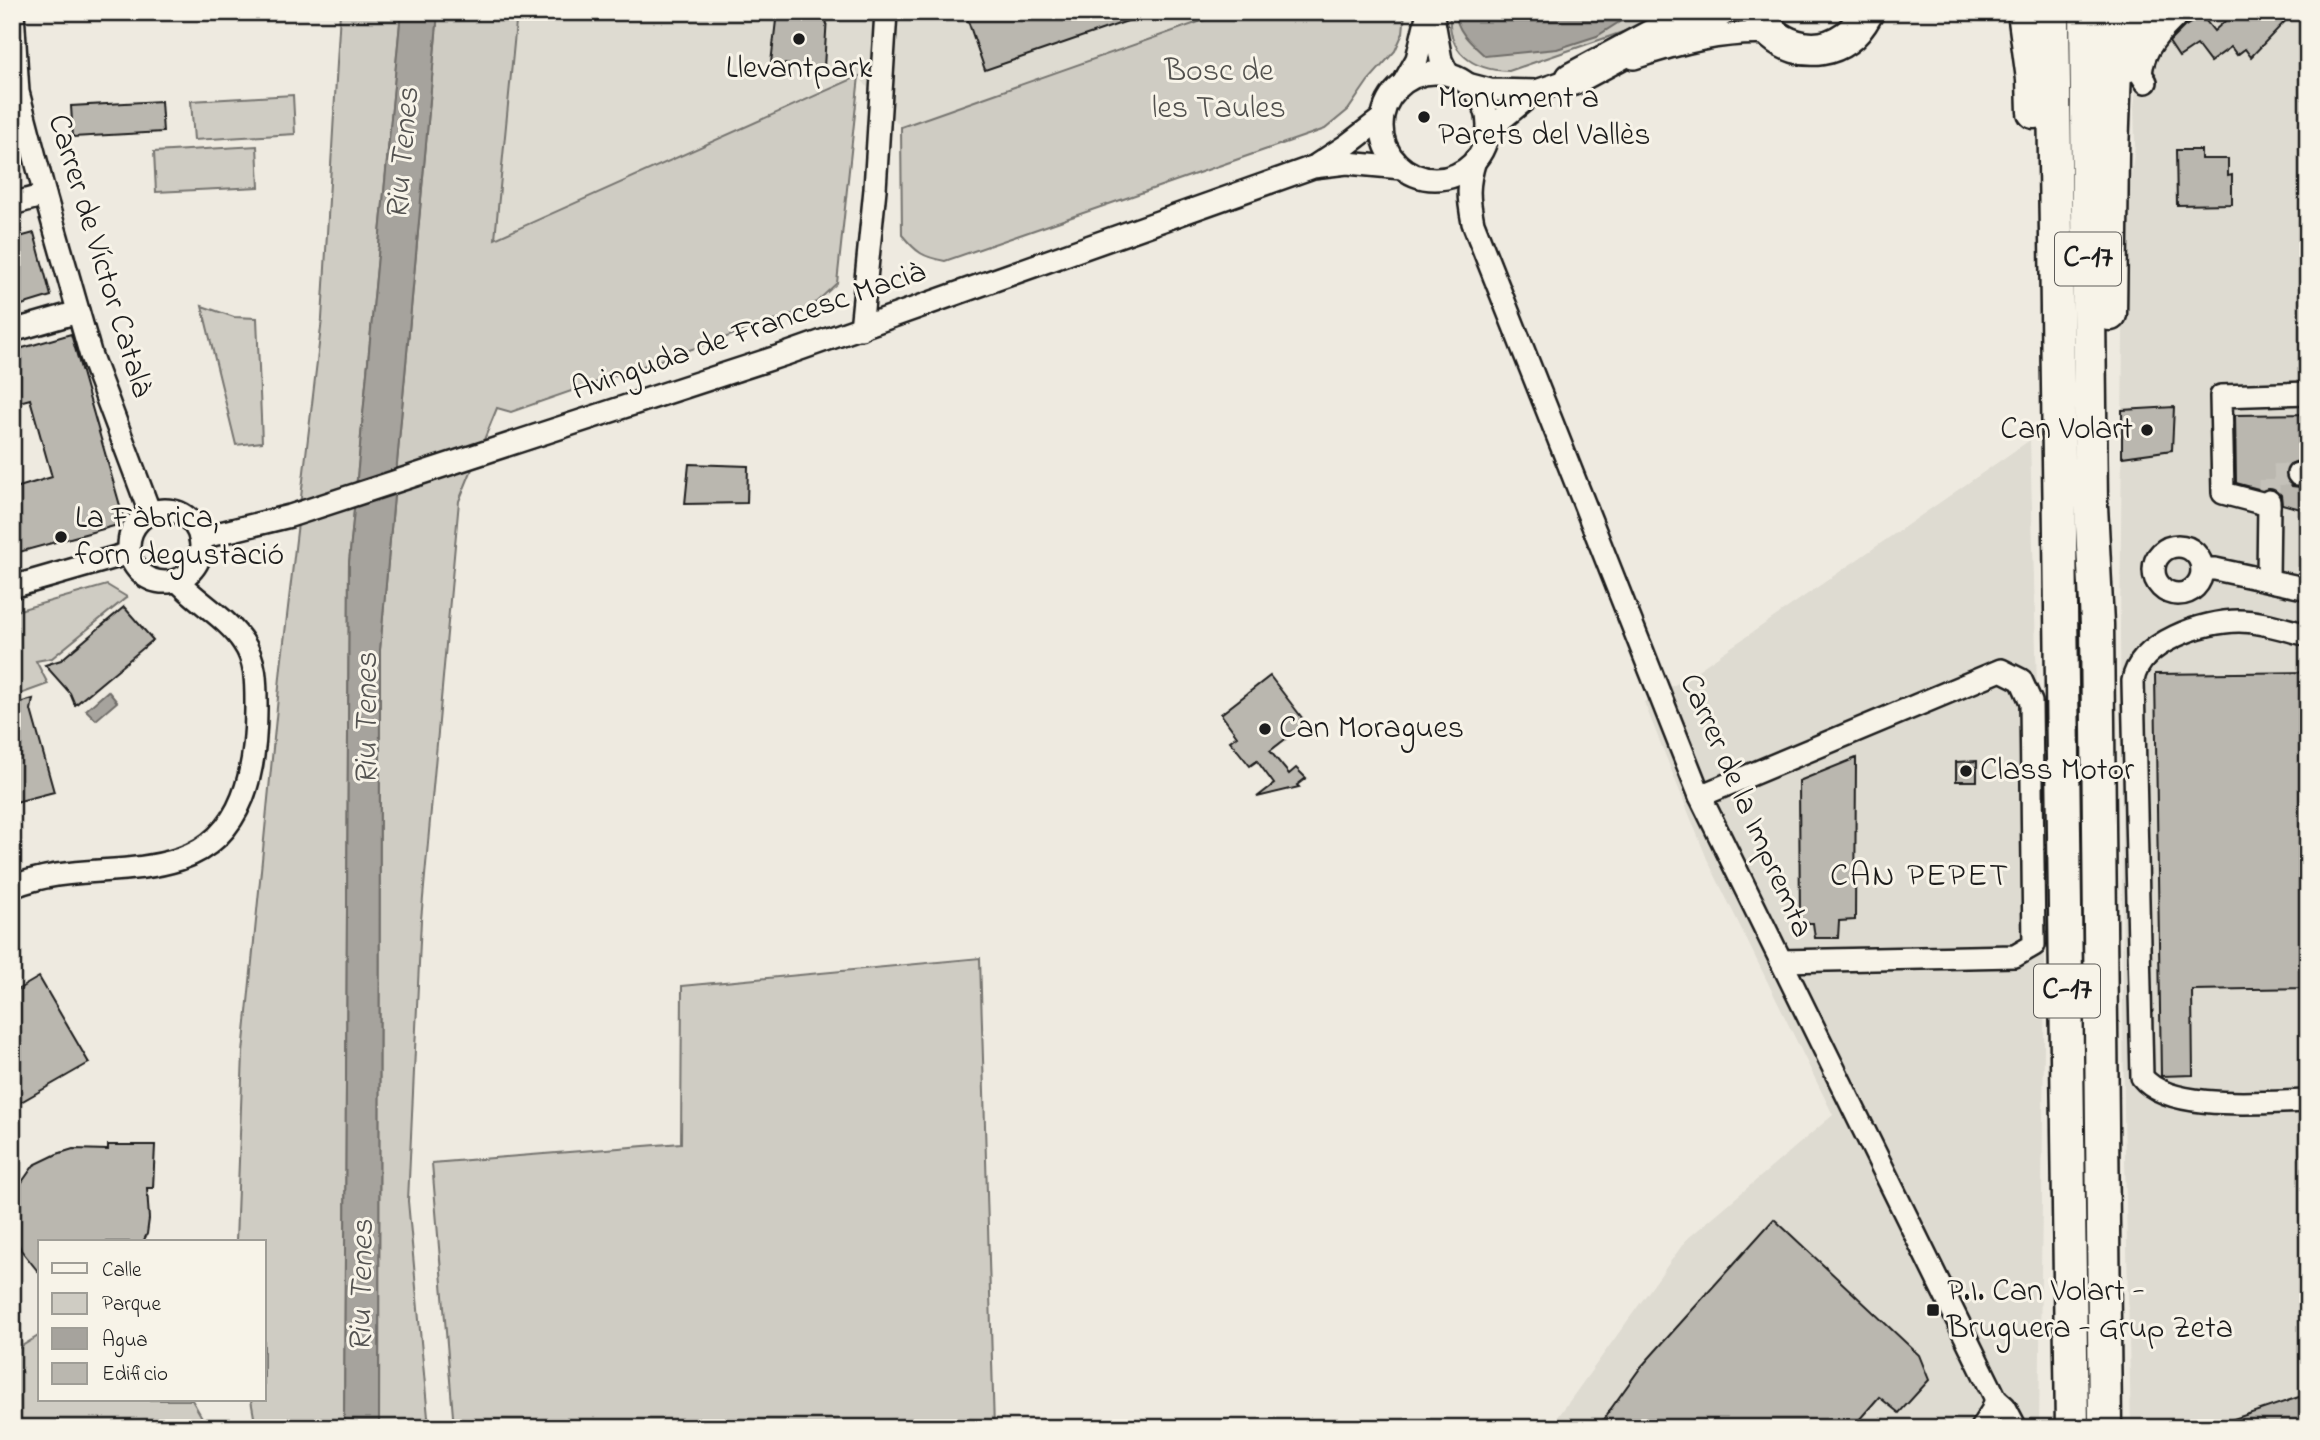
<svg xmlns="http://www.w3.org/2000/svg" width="2320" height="1440" font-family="'Indie Flower',sans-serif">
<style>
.built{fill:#dedbd1}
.green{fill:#cfccc3;stroke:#767470;stroke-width:2}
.water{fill:#a6a39d;stroke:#6f6d69;stroke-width:2}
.building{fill:#bab7af;stroke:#1c1c1c;stroke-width:2}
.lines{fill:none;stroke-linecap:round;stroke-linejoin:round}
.minor-tunnel{stroke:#c4c1b9;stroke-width:21;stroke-dasharray:21 10;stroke-linecap:butt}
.minor-casing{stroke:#1c1c1c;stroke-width:26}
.highway-casing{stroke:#1c1c1c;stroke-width:37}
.minor{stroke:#f7f3e8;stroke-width:21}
.highway{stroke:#f7f3e8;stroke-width:32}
.poi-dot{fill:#1c1c1c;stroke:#f7f3e8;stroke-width:2.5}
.labels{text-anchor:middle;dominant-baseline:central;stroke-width:6;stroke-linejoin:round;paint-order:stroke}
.shield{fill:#f7f3e8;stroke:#5e5c59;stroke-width:2}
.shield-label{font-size:30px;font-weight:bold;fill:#1c1c1c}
.poi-label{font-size:32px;fill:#1c1c1c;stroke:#f7f3e8;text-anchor:start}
.park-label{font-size:32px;fill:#52514e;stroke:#f7f3e8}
.street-label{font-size:32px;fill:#1c1c1c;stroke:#f7f3e8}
.water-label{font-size:33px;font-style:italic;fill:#535250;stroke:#f7f3e8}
.neighbourhood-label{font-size:33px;letter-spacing:2px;fill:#1c1c1c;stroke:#f7f3e8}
</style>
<rect width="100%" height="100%" fill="#eeeae0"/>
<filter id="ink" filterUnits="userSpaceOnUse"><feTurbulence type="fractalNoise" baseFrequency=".0143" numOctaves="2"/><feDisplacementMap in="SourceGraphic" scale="14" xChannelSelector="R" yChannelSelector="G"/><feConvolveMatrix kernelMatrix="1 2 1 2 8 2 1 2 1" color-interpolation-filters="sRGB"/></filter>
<g filter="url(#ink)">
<g class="built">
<polygon points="517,12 1227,12 901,127 859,77 495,239"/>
<polygon points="2166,12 2308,12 2308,1428 2131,1428 2124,1114 2120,631 2124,235 2135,145 2134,106 2142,43"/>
<polygon points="2030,440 2045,967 2039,1428 1550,1428 1686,1240 1833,1115 1707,859 1644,702 1685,679"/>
</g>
<g class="green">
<polygon points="340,12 401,12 349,563 344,1428 256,1428 251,1400 264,1400 264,1242 236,1242 243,1053 281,667 322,319"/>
<polygon points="438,12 517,12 495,239 859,76 837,283 810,308 511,412 497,408 459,501 421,920 408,1201 429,1428 379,1428 380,650"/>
<path d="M1227,12h178l-2,21 -8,18 -27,30 -20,29 -23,19 -380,132c-22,-4 -28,-8 -43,-26l-1,-108z"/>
<path d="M1450,12h211l-18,13 -134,46c-38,-1 -62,-19 -59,-59z"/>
<polygon points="293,95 295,134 194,140 191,101"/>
<polygon points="257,146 259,187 156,192 154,152"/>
<polygon points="202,306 234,317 257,318 262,442 236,445"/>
<polygon points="107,585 127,597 52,658 36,661 48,684 12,697 12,612"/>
<polygon points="980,958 994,1428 454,1428 432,1163 681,1143 682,986"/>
<polygon points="40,1335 40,1400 192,1400 208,1428 12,1428 12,1355 17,1349"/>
</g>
<g class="water">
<polygon points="401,12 438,12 380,650 379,1428 344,1428 349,563"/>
<path d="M1456,12h179l-38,24 -40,13 -72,7c-13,-12 -30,-26 -29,-44z"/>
<polygon points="108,691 117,702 96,720 86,710"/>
</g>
<g class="building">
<polygon points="777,12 827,15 824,68 771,63"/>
<polygon points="965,12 1145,12 1145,15 985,70"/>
<polygon points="2235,12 2294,12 2251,57 2245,49 2237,55 2231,47 2210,62 2197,45 2179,57 2169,42 2184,27 2202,16 2214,31"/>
<polygon points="161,101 163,132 73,137 71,106"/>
<polygon points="2176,150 2201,150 2201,159 2228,159 2228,176 2232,175 2232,204 2177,205"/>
<polygon points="34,233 51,296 12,308 12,239"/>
<polygon points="71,334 125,523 12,554 12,489 52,477 30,399 12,404 12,351"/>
<polygon points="2174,407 2172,450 2122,457 2122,410"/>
<polygon points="2308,414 2308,454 2298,455 2298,461 2290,464 2285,475 2292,486 2308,488 2308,511 2282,504 2281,495 2275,489 2262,490 2236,483 2235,415"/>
<polygon points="689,464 748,466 747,503 685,504"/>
<polygon points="124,607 153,640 75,705 70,693 45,665 61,660"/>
<polygon points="2308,672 2308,988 2192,990 2193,1075 2161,1076 2155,674"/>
<polygon points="1270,676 1306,723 1270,751 1289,774 1296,768 1306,778 1297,785 1299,787 1257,797 1274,784 1257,761 1250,766 1230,741 1237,736 1221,714"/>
<polygon points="33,699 31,710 54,792 12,803 12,705"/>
<polygon points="1856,758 1855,920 1839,921 1838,938 1815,938 1813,923 1800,923 1799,781"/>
<polygon points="1977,761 1977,781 1956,781 1956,762"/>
<polygon points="39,977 89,1063 12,1107 12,993"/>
<polygon points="108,1145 155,1145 153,1188 147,1188 149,1219 147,1234 143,1242 40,1242 40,1274 21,1250 12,1228 12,1189 17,1189 34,1165 57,1154 73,1149 108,1150"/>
<polygon points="1774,1219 1919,1355 1929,1380 1899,1413 1879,1397 1852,1428 1597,1428 1641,1367"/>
<polygon points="2308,1394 2308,1428 2217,1428 2216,1425"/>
</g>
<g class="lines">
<polyline class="minor-tunnel" points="2269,501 2269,475 2298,474"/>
<defs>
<g id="minor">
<polyline points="13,12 18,92 45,195 91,356 150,513"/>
<polyline points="1433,16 1441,60 1448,74"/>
<polyline points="1687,37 1727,12"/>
<path d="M1634,58c45,-15 90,-27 137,-24"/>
<circle cx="1435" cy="126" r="53"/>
<polyline points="1404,82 1417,59 1428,12"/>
<path d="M2146,82l-5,-8c2,-27 21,-44 40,-62"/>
<polyline points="1467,84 1490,90 1536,91 1584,75"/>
<polyline points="1486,138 1503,118 1536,91"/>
<path d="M1475,160c-8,26 -7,37 -2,63l227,573 296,603 9,8 11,21"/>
<polyline points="1318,164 1347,145 1382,118"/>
<polyline points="12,204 45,195"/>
<polyline points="861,329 875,189 886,12"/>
<polyline points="12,331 78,312"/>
<polyline points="2298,474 2308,473"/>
<polyline points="2269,505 2223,493 2221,396 2308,393"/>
<circle cx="165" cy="546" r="36"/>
<polyline points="200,538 290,516 786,354 1313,167 1347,163 1402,168"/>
<circle cx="2178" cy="570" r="24"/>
<polyline points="2202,569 2215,569 2308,589"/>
<polyline points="2268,579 2269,501"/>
<polyline points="12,587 130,553"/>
<path d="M2308,635c-22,-5 -46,-14 -69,-14 -35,0 -100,21 -106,60l9,396c27,35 124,25 166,24"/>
<polyline points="1700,796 2001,670 2021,680 2031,702 2034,945 2015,956 1781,961"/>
<path d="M12,887c57,-23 112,-10 168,-28 65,-22 76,-91 76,-150 0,-24 1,-47 -13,-67 -16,-24 -46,-40 -66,-62"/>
<polyline points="1981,1428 1992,1411 1996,1399"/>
</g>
<g id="highway">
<path d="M1758,12c13,35 58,48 88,26 9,-6 16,-17 21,-26"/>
<polyline points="2024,12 2033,79 2034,112"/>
<polyline points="2053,12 2072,1428"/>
<polyline points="2086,12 2091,506 2097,624 2105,1428"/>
<polyline points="2126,66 2144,12"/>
<polyline points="1572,79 1658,33 1687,12"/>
<polyline points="2110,314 2112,152 2117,12"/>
</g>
</defs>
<use href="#minor" class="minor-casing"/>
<use href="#highway" class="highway-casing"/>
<use href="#minor" class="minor"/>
<use href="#highway" class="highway"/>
</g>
</g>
<g class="poi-dot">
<circle cx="799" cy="39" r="7"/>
<circle cx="1424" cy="117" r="7"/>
<circle cx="2147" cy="430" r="7"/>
<circle cx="61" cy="537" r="7"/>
<circle cx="1265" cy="729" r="7"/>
<circle cx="1966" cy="771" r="7"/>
<rect x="1926" y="1303" width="14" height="14" rx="3.5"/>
</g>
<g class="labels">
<g class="shield">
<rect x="2055" y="232.5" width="66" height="53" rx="5"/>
<rect x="2034" y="964.5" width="66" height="53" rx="5"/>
</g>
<g class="shield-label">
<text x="2088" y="259">C-17</text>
<text x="2067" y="991">C-17</text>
</g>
<g class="poi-label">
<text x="799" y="69" text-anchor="middle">Llevantpark</text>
<text x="1438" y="99">Monument a<tspan x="1438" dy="37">Parets del Vallès</tspan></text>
<text x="2133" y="430" text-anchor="end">Can Volart</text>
<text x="75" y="519">La Fàbrica,<tspan x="75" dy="37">forn degustació</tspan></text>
<text x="1279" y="729">Can Moragues</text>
<text x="1980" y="771">Class Motor</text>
<text x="1947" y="1292">P.I. Can Volart -<tspan x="1947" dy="37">Bruguera - Grup Zeta</tspan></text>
</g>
<g class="park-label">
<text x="1219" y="72">Bosc de<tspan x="1219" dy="37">les Taules</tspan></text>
</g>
<g class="street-label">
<text transform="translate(99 256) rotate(73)">Carrer de Víctor Català</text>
<text transform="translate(749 332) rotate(-19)">Avinguda de Francesc Macià</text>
<text transform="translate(1745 806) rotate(66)">Carrer de la Impremta</text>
</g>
<g class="water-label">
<text transform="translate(404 154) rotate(-85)">Riu Tenes</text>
<text transform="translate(368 719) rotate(-90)">Riu Tenes</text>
<text transform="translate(363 1286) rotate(-89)">Riu Tenes</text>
</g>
<g class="neighbourhood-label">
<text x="1920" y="877">CAN PEPET</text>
</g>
</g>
<rect width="2320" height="1440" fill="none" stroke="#f7f3e8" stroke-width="42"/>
<rect x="21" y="21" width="2278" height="1398" fill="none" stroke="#1c1c1c" stroke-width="2.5" filter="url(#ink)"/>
<rect x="38" y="1240" width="228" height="161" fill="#f7f3e8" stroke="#9f9d96" stroke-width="2"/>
<rect x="52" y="1263" width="35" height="10" fill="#f7f3e8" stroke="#9f9d96" stroke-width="2"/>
<text x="102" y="1276" font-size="21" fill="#1c1c1c">Calle</text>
<rect x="52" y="1293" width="35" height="21" fill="#cfccc3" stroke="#9f9d96" stroke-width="2"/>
<text x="102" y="1310" font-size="21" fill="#1c1c1c">Parque</text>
<rect x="52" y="1328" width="35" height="21" fill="#a6a39d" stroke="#9f9d96" stroke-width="2"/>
<text x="102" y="1346" font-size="21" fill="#1c1c1c">Agua</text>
<rect x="52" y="1363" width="35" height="21" fill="#bab7af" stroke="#9f9d96" stroke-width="2"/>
<text x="102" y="1380" font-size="21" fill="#1c1c1c">Edificio</text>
</svg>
